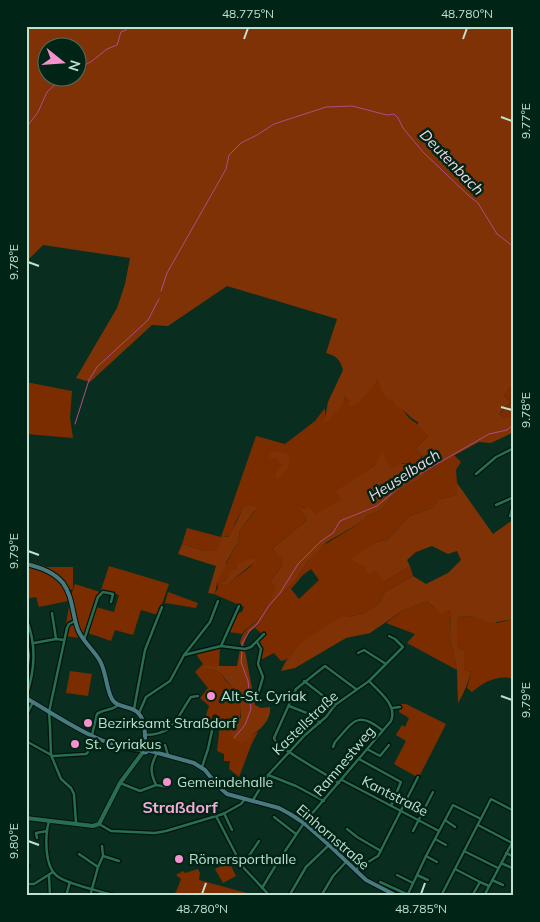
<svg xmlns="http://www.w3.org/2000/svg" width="540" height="922" font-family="Mulish,sans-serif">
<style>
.green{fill:#7c2d00;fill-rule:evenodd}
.forest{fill:#7f3206;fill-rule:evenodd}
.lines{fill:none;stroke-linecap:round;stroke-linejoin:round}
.stream{stroke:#af4c8b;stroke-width:1}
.minor-casing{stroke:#01140b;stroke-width:5}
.tertiary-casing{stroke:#01140b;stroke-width:6}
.secondary-casing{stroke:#01140b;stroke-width:6}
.minor{stroke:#286e52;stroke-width:2.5}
.tertiary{stroke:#286e52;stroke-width:4}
.secondary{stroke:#497981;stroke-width:4}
.ticks{fill:none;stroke:#c0e1d0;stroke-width:2}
.poi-dot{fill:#f790ce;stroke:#002416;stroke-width:2}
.labels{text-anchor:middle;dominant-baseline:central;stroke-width:5;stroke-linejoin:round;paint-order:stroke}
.poi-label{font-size:14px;fill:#c0e1d0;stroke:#002416;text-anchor:start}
.street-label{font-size:14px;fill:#c0e1d0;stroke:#002416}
.water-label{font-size:15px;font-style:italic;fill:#f1d6e5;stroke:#002416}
.quarter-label{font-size:16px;font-weight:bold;fill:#f4acd6;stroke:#002416}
.neatline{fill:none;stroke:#c0e1d0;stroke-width:2}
.ticks-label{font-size:12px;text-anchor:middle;fill:#c0e1d0}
</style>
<rect width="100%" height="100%" fill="#092e20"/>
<g class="green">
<path d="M378,380c5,16 12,16 23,27 3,3 4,7 7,10 8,7 14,8 20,19l-12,12 7,7 -5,6 -6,4 -9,-2 -11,7 -10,-17 -8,13 -37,25 5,8 -26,16 -14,-8 -2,3 7,10 -35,29 12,9 -2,8 -12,16 7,5c-6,11 -10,25 -19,33 -6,5 -12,8 -16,14l-13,-2 9,-19 4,-1 2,-5 -30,-13 4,-6 -1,-7 21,-39 2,-12 15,-19v-5h-11l-8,15 -5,14 -7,2 -7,14h-12l-23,-7 5,-16 34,9 35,-101 29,8 30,-23 10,-13v10l21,-21 4,4c16,-4 18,-9 28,-21zM245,561h10l-6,7 -22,16 -2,2 -3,-3c8,-6 14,-17 23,-22z"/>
<polygon points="26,382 72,391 70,418 73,438 26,434"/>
<polygon points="514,383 514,418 505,418 499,414 510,403 504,395"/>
<path d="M454,455l7,7 -5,8 2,25 -19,4 -7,9 -22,8 -23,24 -12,2 -21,21 21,7 9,12 26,-16 3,10 -28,16 -6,11 -14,10 -17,4 -55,35c-3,5 -5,8 -12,9l-7,-8 -12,6 -3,-1 2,-8 -3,-9 4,-7 -7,-6 6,-5 10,-18 24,-24 13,-20 13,-14 42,-26 5,-6 12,-4 14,-17 24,-14 17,-14zM311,569l8,11 -20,19 -8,-10 12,-14z"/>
<polygon points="26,560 47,567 73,567 73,589 69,590 60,579 26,562"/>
<path d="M26,565c50,15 37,34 54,73l-16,-2 5,-30 -1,-5 -29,6 -3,-10 -10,2z"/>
<polygon points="109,566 169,584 158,615 141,610 133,635 115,630 111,641 88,633 96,607 114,612 119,595 101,590"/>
<polygon points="75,584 100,592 84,637 77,622 71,595"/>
<polygon points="168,592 198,603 196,608 165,603"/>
<path d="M427,601c7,9 14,9 24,11l-1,27 7,31 -50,-27 8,-9 -29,-11 16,-12z"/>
<path d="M470,616l26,7 18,-4v60c-15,-5 -31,3 -42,13l-5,-4 4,-16 -7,-2v-19l-7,-5v-29z"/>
<polygon points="220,647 219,667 214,666 204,670 210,669 221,673 225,680 236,689 241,710 240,718 236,719 235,729 252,734 258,732 252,743 239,777 229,769 230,761 224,761 224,754 217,751 220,725 205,718 209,706 200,698 208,688 195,672 203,664 196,654"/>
<polygon points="70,671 92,674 88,696 66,693"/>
<polygon points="401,704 406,704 446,724 420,775 417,777 394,764 406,741 396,735 402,725 405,727 409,718 399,712"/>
<polygon points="229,862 236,876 223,883 215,869"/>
<polygon points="198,869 200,873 199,880 258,896 170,896 176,892 181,879 176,875 183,871 185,873"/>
</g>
<g class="forest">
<path d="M26,26h488v357l-10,12 6,8 -7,6 -4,5 6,4h9v14l-23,11 -12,-1 -44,24 -17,14 -24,14 -14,17 -12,4 -5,6 -36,21 -19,19 -13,20 -24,24 -10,18 -14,11 -4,13 -3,-4c4,-16 10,-14 19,-24 8,-9 12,-21 17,-32l-6,-5 12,-16 1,-7 -11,-10 35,-29 -7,-10v-3l6,2 3,-2 7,7 25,-15 -5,-8 38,-25 8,-14 10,17c7,-6 11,-6 20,-4l6,-4 5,-5 -7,-8 12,-12 -10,-11v-3c-9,-4 -13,-13 -22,-16l-4,-7 -3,1 -8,-10 -3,-10 -10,13 -6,5 -1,4 -4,1 -5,4 -3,-2 1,-4 -5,-4 -5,11 -15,15 -2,-2 2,-3 3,-16 15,-32c-3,-10 -6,-14 -17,-17l11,-34 -110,-33 -59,40 -16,-1 -62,57 -14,-4 41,-70 8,-24 5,-26 -87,-13 -17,17zM48,48h30v30h-30z"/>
<polygon points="275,451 286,453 290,457 288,468 278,479 276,479 276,473 283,464 279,463 277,458 275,459 269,458 270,454"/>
<path d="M457,483l36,51 21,-15v100l-18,3 -1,2 -25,-8 -13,1v29l7,5v19l7,2c-3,11 -7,21 -13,31l-1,-33 -7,-31 1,-27 -3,-1 -7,3c-3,-5 -10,-8 -14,-13l-25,10 -32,22 -24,5 -51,30 -14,3c11,-26 38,-41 62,-55l5,1 17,-4 14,-10 6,-11 28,-16 13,8 22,-11 13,-13 -4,-9 -9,3 -16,-8 -16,6 -9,8 3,6 -26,16 -9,-11 -7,3 -3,-7 -11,-4 -2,-5 23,-16 12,-2 23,-24 22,-8 7,-9 18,-4z"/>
<path d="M244,506h11l1,3 -16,21 -2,12 -12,21v4l-3,3c-1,5 -3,5 -5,10 -2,5 -1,9 -4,14l-6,-1 8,-27 -38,-12 4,-10 23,7h12l4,-13c0,-1 8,-1 8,-2 2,-1 12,-25 15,-30z"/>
<polygon points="249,559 254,559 256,561 225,586 221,583 226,580 233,570 237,568 237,564"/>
<path d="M240,650l5,1 10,54 6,3 9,-1c2,10 -9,24 -18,27v3l-10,6 -9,-4 -1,-5 4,-15 5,-1v-8l-5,-20 -11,-11 -4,-6 -11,-4 -6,1v-4h33z"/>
</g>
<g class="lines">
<g class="stream">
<polyline points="78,69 92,61 107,49 117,45 121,32 126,30 127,26"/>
<polyline points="26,128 38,112 47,92 62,78"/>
<polyline points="161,291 167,273 226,169 229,155 241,143 257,135 274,124 326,107 352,106 387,115 394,114 398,118 403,128 423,152 468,195 478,203 497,234 514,247"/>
<polyline points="75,424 89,380 97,367 148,320 159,299"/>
<polyline points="242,647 242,644 250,630 257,624 268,607 280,593 298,564 320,542 333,533 340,521 377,506 403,484 423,472 489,434 507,430 514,424"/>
<polyline points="234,738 245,725 251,709 248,681 241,662 242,651"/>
</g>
<defs>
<g id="minor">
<polyline points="476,474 496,457 514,448"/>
<polyline points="514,503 510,516 514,516"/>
<polyline points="496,505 514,497"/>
<polyline points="52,613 56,639"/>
<path d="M26,618c11,27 9,52 0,79"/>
<polyline points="75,621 69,624 67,628 49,712 50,727 51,755 61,779 71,788 74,794 76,823"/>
<polyline points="84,640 98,597 103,592 113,594 111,602"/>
<polyline points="257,642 261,649 258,664 263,677 258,694"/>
<polyline points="34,643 56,639 64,640"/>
<polyline points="221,646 239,606"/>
<polyline points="358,653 364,650 386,664"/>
<polyline points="184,655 221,646 245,649 251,647 264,634"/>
<polyline points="26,679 29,656 27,642"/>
<polyline points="304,681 335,705"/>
<polyline points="289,706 312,715 320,723"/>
<polyline points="392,708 400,707"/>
<polyline points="134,709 145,650 162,607"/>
<polyline points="139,713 146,697 170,681 184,655 210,622 218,601"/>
<polyline points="26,716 33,702"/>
<path d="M145,735c30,-1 30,-15 46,-38l7,-1"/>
<path d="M26,741l27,15 33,-2 2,-2 9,-38c6,-5 15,-3 21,-9"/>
<polyline points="165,745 168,755"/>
<path d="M333,747l2,-5c18,-20 22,-32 47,-12"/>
<polyline points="367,749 380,756 389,745"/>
<polyline points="359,759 401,782 391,806"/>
<polyline points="202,767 208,749 215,717"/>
<polyline points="268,775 296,786 324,801"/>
<polyline points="342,780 439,831"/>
<path d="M120,783l20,8 16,-6c-6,-13 -6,-19 1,-32"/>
<path d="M339,783c-12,-9 -63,-35 -65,-45l22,-49 29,-23 31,23"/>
<polyline points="156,785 167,787"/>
<polyline points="253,800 268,775 305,735 326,717 335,705 369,681 403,647 395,639 389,636"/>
<polyline points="224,813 232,830"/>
<polyline points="216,816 242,866 270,896"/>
<polyline points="274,817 296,834"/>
<polyline points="445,820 455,827"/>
<path d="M49,821c-4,14 -5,45 8,55 11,9 45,15 59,20"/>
<polyline points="99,824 111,831 155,833 166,831 223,814 241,804 245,799"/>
<polyline points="478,825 512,843 484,896"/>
<polyline points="347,829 357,837 381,851"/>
<polyline points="413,831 433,792"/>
<polyline points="37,838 36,833 47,831"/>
<polyline points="435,839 446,845"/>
<polyline points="464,851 498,868"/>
<polyline points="506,853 514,857"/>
<polyline points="79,854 98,867 90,896"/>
<polyline points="103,856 119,861"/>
<polyline points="426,856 437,862"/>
<polyline points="501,863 512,868"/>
<polyline points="26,865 28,866"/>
<polyline points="242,866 259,841"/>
<polyline points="98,867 103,856 102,846"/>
<polyline points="455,869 480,882 472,896"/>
<polyline points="355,870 378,856 418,777"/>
<polyline points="49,875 50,896"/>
<polyline points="397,875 413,883"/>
<polyline points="417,875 428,880"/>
<polyline points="492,880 503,885"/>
<polyline points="380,882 411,896"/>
<polyline points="480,882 489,886"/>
<polyline points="26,884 34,884 53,872"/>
<path d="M262,888l17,-28 25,-37 87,-102c7,-16 -13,-30 -22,-40"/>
<polyline points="66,896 70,882"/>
<polyline points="289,896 306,867 329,845"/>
<polyline points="321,896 333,876 346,862"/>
<polyline points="407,896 426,856 453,805 481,819"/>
<polyline points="441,896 491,799 514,811"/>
</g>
<polyline id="tertiary" points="26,818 93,826 99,824 120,783 143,752"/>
<g id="secondary">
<path d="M26,564c14,3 28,8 37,19 10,14 9,31 15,47 5,12 16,20 22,31 6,11 6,25 11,36 5,13 21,7 28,17 7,8 6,23 6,33"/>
<path d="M26,698c33,19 77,51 116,52"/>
<circle cx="145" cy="750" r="2.5"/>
<polyline points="147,750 194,763 205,770 217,785 227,794 279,808 290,814 304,823 329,845 366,880 397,896"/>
</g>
</defs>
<use href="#minor" class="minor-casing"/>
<use href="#tertiary" class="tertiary-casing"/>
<use href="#secondary" class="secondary-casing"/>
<use href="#minor" class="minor"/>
<use href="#tertiary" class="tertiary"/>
<use href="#secondary" class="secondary"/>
</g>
<path class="ticks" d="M244,39l4,-11M463,39l4,-11M501,117l11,4M28,262l11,4M501,407l11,3M28,551l11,4M501,696l11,4M28,841l11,4M202,894l4,-11M421,894l4,-11"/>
<g class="poi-dot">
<circle cx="211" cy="696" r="5"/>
<circle cx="88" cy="723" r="5"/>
<circle cx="75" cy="744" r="5"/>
<circle cx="167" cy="782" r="5"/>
<circle cx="179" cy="859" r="5"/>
</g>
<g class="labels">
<g class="poi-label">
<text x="221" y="696">Alt-St. Cyriak</text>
<text x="98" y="723">Bezirksamt Straßdorf</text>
<text x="85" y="744">St. Cyriakus</text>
<text x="177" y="782">Gemeindehalle</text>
<text x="189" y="859">Römersporthalle</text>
</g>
<g class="street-label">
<text transform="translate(305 723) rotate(-44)">Kastellstraße</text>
<text transform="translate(344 761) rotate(-50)">Ramnestweg</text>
<text transform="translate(395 796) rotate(27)">Kantstraße</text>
<text transform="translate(333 837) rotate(41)">Einhornstraße</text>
</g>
<g class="water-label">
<text transform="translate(452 162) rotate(46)">Deutenbach</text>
<text transform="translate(404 475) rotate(-33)">Heuselbach</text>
</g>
<g class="quarter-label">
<text x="180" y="807">Straßdorf</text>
</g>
</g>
<rect width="540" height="922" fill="none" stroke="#002416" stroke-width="55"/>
<g transform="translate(62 62) rotate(107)"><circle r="24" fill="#002416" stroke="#4d7060"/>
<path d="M0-4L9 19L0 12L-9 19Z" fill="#f790ce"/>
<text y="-8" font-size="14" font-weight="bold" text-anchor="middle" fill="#c0e1d0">N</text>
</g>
<rect x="28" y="28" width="484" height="866" class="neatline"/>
<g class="ticks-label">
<text x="248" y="18">48.775°N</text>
<text x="467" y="18">48.780°N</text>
<text transform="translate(526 121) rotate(-90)" y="4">9.77°E</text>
<text transform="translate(14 262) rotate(-90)" y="4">9.78°E</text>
<text transform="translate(526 410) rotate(-90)" y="4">9.78°E</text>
<text transform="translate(14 551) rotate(-90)" y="4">9.79°E</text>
<text transform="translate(526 700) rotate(-90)" y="4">9.79°E</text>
<text transform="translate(14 841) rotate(-90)" y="4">9.80°E</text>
<text x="202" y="913">48.780°N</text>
<text x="421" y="913">48.785°N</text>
</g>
</svg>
